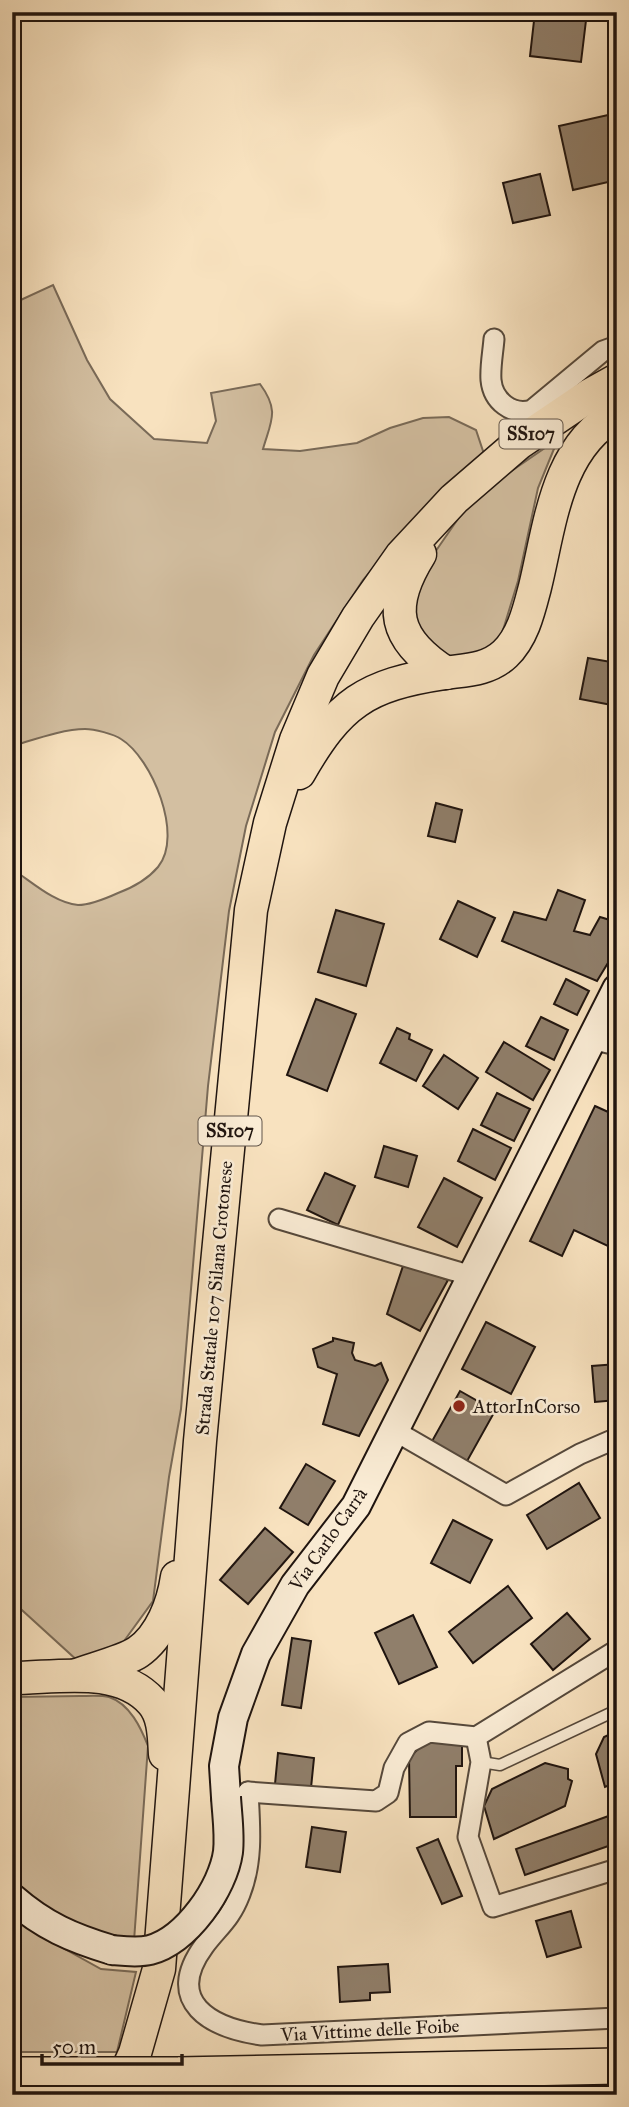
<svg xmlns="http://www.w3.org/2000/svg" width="629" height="2107" font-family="'IM FELL Great Primer',serif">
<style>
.green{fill:#d3bfa1;stroke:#796a58;stroke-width:2}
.building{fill:#907f6b;stroke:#1f140f;stroke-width:2}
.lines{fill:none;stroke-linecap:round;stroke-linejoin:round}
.service-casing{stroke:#55483b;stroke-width:13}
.minor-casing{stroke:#55483b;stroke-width:23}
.secondary-casing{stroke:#1f140f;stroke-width:32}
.trunk-casing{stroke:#1f140f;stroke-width:35}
.motorway-casing{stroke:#1f140f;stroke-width:38}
.service{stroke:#faecd5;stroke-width:10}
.minor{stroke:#faecd5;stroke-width:19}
.secondary{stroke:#faecd5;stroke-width:28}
.trunk{stroke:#f8e2bf;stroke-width:32}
.motorway{stroke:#f8e2bf;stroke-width:35}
.secondary-bridge-casing{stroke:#1f140f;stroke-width:32;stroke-linecap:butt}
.motorway-bridge-casing{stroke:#1f140f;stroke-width:38;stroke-linecap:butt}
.secondary-bridge{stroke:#faecd5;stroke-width:28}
.motorway-bridge{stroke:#f8e2bf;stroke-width:35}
.poi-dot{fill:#8f2418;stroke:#faecd5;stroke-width:2.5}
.labels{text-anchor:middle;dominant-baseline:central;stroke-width:5;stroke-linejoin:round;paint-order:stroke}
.shield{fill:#faecd5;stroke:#61554a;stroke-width:2}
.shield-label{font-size:18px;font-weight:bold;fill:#1f140f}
.street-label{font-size:19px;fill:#1f140f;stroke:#faecd5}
.poi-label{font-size:19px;fill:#1f140f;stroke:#faecd5;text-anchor:start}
</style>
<rect width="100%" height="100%" fill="#f8e2bf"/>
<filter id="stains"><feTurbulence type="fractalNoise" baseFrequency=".00286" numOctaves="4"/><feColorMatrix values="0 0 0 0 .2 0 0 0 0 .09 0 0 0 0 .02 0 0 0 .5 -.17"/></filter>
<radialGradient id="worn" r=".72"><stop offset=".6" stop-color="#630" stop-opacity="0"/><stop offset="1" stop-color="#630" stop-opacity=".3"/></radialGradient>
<g class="green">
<path d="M53,285l34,75 23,39 44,40 53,4 9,-22 -5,-28 49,-9c20,27 11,37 3,65l37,2 57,-8 33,-15 33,-10 26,-1 27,13 8,24 -65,60 -56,66 -49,75 -39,77 -29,94 -17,85 -21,175 -27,323 -12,68 -16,124 -34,47 -40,14 -67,-61v-732c19,12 42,34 66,36 12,0 29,-7 40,-12 16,-6 29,-13 40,-26 26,-31 -6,-109 -37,-128 -7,-5 -27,-10 -36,-10 -22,0 -52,11 -73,17v-361l8,-15 -8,-39v-27z"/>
<polygon points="558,439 538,488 518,581 500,640 490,653 462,662 430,650 404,607 415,581 460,516 479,493"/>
<path d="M80,1696c8,0 21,-1 29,1 21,7 32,31 39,49l-14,195 -44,-3 -78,-50v-191z"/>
<polygon points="12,1908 45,1938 101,1969 136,1972 117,2052 12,2052"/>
</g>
<g class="building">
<polygon points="535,12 587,12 581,62 530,56"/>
<polygon points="617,113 617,180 573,190 559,126"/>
<polygon points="540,174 550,215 513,223 503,183"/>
<polygon points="588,658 617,663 617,706 580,699"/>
<polygon points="436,803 462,810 455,842 428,836"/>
<polygon points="558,890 585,900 574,931 590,935 600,917 610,920 617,905 617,948 597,981 502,941 514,912 546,920"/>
<polygon points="458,901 495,918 477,957 440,939"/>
<polygon points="336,910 384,924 366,986 318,972"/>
<polygon points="566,979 589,991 577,1015 554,1004"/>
<polygon points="316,999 356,1014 327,1091 287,1075"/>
<polygon points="541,1017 568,1030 554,1060 526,1046"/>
<polygon points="397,1028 410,1034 409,1039 432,1050 416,1081 380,1063"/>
<polygon points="504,1042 550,1070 533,1100 486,1072"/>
<polygon points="444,1055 478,1078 458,1109 423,1086"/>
<polygon points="497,1093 530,1109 514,1141 481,1125"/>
<polygon points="595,1106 617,1116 617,1136 613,1144 617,1146 617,1234 610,1247 574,1230 562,1256 530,1241"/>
<polygon points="473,1129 511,1148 495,1180 458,1161"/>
<polygon points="384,1146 417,1156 408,1187 375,1177"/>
<polygon points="325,1173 355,1186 338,1225 307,1210"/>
<polygon points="444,1178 482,1198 457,1247 418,1227"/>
<polygon points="404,1263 448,1280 420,1331 387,1314"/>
<polygon points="486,1322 535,1347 511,1394 462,1369"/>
<polygon points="333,1338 354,1343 352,1353 355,1360 375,1366 381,1363 388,1380 359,1436 323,1424 337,1374 318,1367 313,1349 333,1341"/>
<polygon points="617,1364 617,1400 595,1402 592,1366"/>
<polygon points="460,1391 495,1411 466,1463 431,1443"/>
<polygon points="306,1464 335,1481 308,1525 280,1508"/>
<polygon points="579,1483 600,1518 547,1549 527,1515"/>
<polygon points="453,1520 492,1540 470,1583 431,1563"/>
<polygon points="265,1528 293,1552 248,1604 220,1580"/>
<polygon points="508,1586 532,1618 473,1663 449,1632"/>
<polygon points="567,1613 590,1639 553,1670 531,1644"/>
<polygon points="413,1615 437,1667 399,1684 375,1633"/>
<polygon points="292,1638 311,1641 301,1708 282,1705"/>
<polygon points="617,1731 617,1782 605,1787 596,1754 604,1737"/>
<polygon points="424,1743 462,1743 462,1766 456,1766 456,1817 410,1817 409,1758"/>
<polygon points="278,1753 314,1758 311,1788 275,1784"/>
<polygon points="545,1763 568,1769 568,1779 572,1781 565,1806 494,1839 484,1806 492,1789"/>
<polygon points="617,1813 617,1843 525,1875 516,1849"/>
<polygon points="312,1827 346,1832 340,1872 306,1867"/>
<polygon points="438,1839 462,1896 442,1904 417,1848"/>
<polygon points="571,1911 581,1947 547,1957 536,1921"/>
<polygon points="388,1964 390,1992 370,1993 370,2000 340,2002 338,1967"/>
</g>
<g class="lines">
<defs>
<polyline id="service" points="481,1762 500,1765 617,1710"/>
<g id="minor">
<path d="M494,339c-1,13 -4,28 -3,41 2,21 21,36 41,30l71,-59 14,-5"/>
<polyline points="590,1039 617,1045"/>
<polyline points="279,1219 472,1276"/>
<polyline points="395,1431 506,1495 580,1454 617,1438"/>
<polyline points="476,1737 481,1762 468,1837 493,1907 617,1869"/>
<path d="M248,1792c2,35 5,69 -8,102 -10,26 -21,32 -36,52 -41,56 7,82 58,89l355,-17"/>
<polyline points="248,1792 376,1801 388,1793 394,1768 408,1743 429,1732 476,1737 617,1650"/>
</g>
<g id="secondary">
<polyline points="226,1797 224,1766 233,1718 256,1654 295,1585 356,1506 617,989"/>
<path d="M12,1898c32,28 60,40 100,52"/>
</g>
<g id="trunk">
<path d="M420,554c-33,53 -27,85 26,119"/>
<path d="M299,773c40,-70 66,-88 146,-100 21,-3 43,-3 60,-19 18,-17 24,-44 30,-67 15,-61 21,-140 82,-173"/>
<path d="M77,1675c16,-6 48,-14 61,-23 23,-16 35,-48 39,-75"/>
<path d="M12,1678c45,0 106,-14 140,24 12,13 12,35 13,52"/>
<polyline points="116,2095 135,2053 159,1969 200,1441 251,910 270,823 296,740 323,676 358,617 401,556 454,499 519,443 590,395 617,380"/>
</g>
<g id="motorway">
<polyline points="12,2075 81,2075"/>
<polyline points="178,2075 617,2066"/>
</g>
</defs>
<use href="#service" class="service-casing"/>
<use href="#minor" class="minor-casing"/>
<use href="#secondary" class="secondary-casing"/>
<use href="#trunk" class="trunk-casing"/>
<use href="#motorway" class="motorway-casing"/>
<use href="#service" class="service"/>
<use href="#minor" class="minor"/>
<use href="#secondary" class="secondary"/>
<use href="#trunk" class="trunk"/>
<use href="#motorway" class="motorway"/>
<defs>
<path id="secondary-bridge" d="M112,1950c11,1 26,3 38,0 37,-10 73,-62 78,-98 2,-18 -1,-37 -2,-55"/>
<polyline id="motorway-bridge" points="81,2075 178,2075"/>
</defs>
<use href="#secondary-bridge" class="secondary-bridge-casing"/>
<use href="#motorway-bridge" class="motorway-bridge-casing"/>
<use href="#secondary-bridge" class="secondary-bridge"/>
<use href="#motorway-bridge" class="motorway-bridge"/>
</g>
<circle class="poi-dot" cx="459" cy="1406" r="7"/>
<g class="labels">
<g class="shield">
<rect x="499.5" y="419.5" width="63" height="29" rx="5"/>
<rect x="198.5" y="1116.5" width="63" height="29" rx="5"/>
</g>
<g class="shield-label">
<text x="531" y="434">SS107</text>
<text x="230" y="1131">SS107</text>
</g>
<g class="street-label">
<text transform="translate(214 1298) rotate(-85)">Strada Statale 107 Silana Crotonese</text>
<text transform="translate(328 1539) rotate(-55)">Via Carlo Carrà</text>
<text transform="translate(370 2030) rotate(-3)">Via Vittime delle Foibe</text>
</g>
<g class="poi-label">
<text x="473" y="1406">AttorInCorso</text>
</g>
</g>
<rect width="629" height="2107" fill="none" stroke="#f8e2bf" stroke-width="42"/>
<rect x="14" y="14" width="601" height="2079" fill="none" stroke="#1f140f" stroke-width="3.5"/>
<rect x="21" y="21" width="587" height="2065" fill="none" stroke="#1f140f" stroke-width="2"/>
<path d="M42 2054v10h140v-10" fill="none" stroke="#1f140f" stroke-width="3.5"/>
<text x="52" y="2054" font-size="21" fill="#1f140f" stroke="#faecd5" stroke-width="5" paint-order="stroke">50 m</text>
<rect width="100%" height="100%" filter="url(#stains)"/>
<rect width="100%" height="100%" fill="url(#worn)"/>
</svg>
